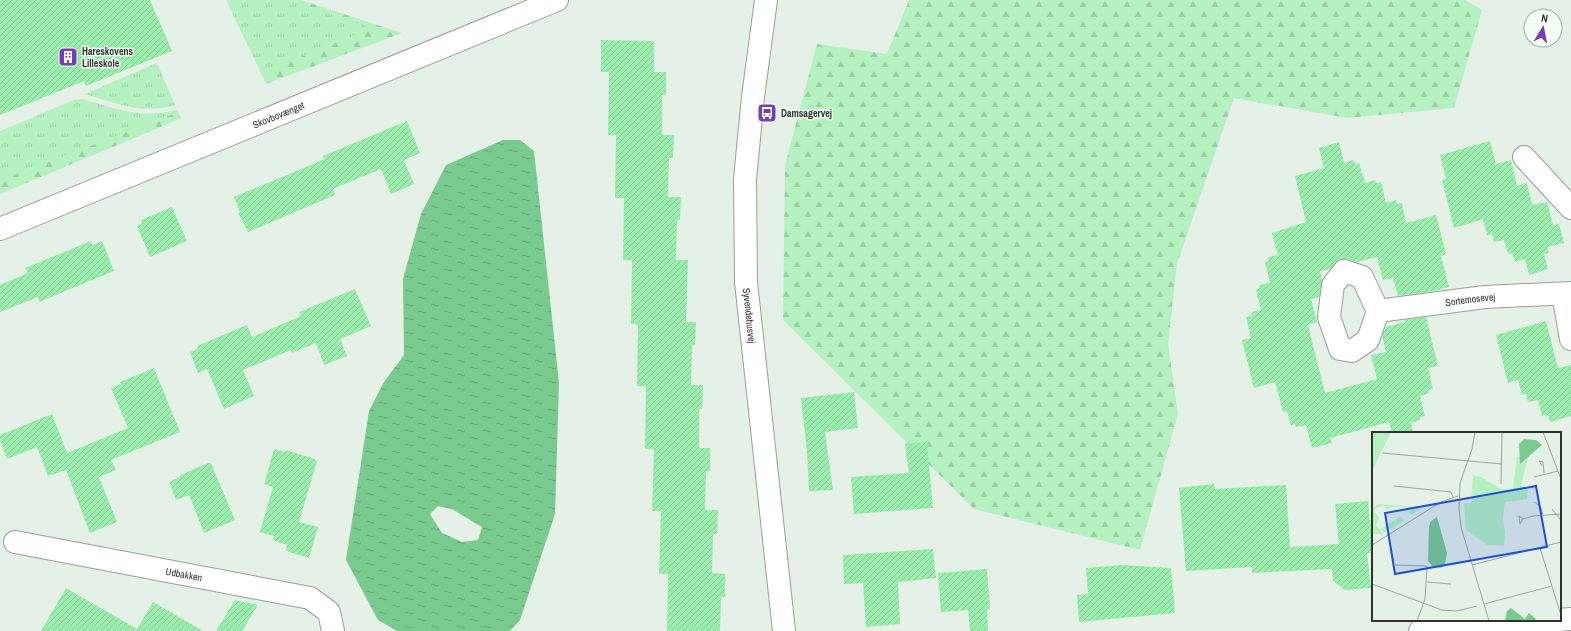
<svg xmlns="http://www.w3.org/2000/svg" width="1571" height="631" font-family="'Archivo Narrow',sans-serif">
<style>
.grass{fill:url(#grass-tufts)}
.forest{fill:url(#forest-firs)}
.water{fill:url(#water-ripples);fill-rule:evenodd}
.building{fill:url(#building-hatch)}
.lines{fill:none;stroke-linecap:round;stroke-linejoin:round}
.minor-casing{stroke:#95a097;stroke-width:24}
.minor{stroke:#fff;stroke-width:22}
.labels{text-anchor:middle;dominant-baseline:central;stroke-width:3;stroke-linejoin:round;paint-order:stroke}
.poi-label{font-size:10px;font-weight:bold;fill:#2f3330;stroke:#f2fef4;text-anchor:start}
.street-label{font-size:10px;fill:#2f3330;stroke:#f2fef4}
.inset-road{fill:none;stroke:#9ca59e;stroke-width:1}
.view{fill:#1d4ed8;fill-opacity:0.15;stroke:#1d4ed8;stroke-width:2}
.inset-edge{fill:none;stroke:#2f3330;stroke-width:2}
</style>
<defs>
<pattern id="grass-tufts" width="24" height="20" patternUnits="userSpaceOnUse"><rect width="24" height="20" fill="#b5f1c1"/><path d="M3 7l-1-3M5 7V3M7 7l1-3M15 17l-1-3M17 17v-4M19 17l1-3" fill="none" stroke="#9ccfa6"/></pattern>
<pattern id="forest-firs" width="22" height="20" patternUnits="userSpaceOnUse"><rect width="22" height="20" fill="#b5f1c1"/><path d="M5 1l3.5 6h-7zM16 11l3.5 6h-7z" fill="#9ccfa6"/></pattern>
<pattern id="water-ripples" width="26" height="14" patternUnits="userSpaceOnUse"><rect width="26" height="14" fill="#79ca8e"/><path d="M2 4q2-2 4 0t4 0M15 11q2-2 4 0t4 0" fill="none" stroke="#64a574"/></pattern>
<pattern id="building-hatch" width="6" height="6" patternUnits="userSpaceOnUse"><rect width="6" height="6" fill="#9bedae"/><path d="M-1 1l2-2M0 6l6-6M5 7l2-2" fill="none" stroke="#86cc96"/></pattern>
</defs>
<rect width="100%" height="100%" fill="#e5f1e7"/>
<g class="grass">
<polygon points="226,0 287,0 374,28 261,73"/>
<path d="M157,63l18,42c-30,10 -61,-2 -90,-11z"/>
<path d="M83,99c31,10 61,20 93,11l2,2 -178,69v-50l74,-31z"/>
</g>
<g class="forest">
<polygon points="287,0 301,0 402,33 266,84 261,73 373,28"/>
<polygon points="909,0 1465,0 1482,10 1454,108 1347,118 1234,98 1177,264 1168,344 1178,414 1140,550 974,509 783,320 785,165 817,44 887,54"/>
<polygon points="178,112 182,118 0,194 0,181"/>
</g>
<path class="water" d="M503,140h17l14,11 25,232 -4,131 -35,106 -10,11h-113l-19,-11 -32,-60 23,-149 15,-29 20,-27 -1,-76 18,-65 25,-49zM438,506l14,3 30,18 -4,13 -16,2 -20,-9 -12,-19z"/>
<g class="building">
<polygon points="0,0 150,0 172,51 86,86 84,81 0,115"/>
<polygon points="601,40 654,41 654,72 666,72 666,95 662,95 662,135 674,135 673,158 669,158 668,197 681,197 680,220 677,220 676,260 688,260 686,322 696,322 695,345 692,345 691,385 703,385 702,409 699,409 699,448 710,448 710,471 706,471 705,510 718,510 717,534 713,534 712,573 725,574 725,597 721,597 720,631 667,631 668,574 659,574 661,511 652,511 654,449 645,449 646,386 637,386 638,324 631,324 632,260 623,260 624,198 615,198 616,135 608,135 609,72 601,72"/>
<polygon points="407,121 420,153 404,160 414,184 391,194 381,169 333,189 335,195 248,232 238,213 240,212 234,197 325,159 323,156"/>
<polygon points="1490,141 1496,164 1511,160 1517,186 1527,183 1532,205 1547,202 1553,225 1559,224 1564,243 1547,247 1549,253 1544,254 1548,269 1529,275 1525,259 1515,262 1512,253 1508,254 1504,240 1494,242 1492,234 1487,235 1483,219 1454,228 1442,180 1446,179 1440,155"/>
<polygon points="1339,142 1344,163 1354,160 1355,164 1359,163 1365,183 1375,180 1376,183 1381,182 1386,203 1396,200 1397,204 1402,203 1406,223 1436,215 1446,254 1441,256 1449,287 1434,291 1398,296 1393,278 1383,280 1377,257 1357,262 1348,259 1341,259 1335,263 1330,269 1320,271 1322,280 1319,297 1311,299 1317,322 1308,325 1325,393 1377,379 1371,355 1386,352 1382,336 1386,327 1405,322 1404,320 1426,317 1438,366 1428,368 1433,389 1428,390 1429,393 1420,396 1425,416 1420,417 1420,420 1411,423 1413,433 1392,433 1389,422 1330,438 1332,443 1312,448 1306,425 1296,427 1295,424 1291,426 1287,411 1283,412 1275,382 1254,388 1242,340 1251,338 1246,317 1252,316 1251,312 1261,310 1256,290 1260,288 1259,285 1270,283 1265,262 1269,261 1268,257 1278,255 1272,233 1306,222 1295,176 1324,168 1319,148"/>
<polygon points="172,207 187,241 150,257 137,226 142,224 141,220"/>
<polygon points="91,241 92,245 102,241 114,271 39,302 38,297 0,312 0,285 28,273 25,268"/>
<polygon points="355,289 371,326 340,339 347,356 324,365 316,343 292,353 291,350 243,370 254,396 224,409 207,369 198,373 190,352 198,349 197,346 247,325 252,337 301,316 299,312"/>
<polygon points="1546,321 1558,368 1571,365 1571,416 1550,422 1548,415 1542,416 1538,400 1528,402 1526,394 1522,395 1518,380 1508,383 1496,335"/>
<polygon points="154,368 180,432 111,460 116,470 99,477 117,522 90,533 66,470 48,476 37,447 7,459 0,440 0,435 52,414 67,453 128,428 111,388 121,384 120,382"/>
<polygon points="854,392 858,428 825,432 833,490 809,491 807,451 801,398"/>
<polygon points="927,442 933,508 854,514 851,477 909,473 905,444"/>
<polygon points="274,449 285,452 286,450 315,459 315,460 317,461 299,522 318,527 309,558 286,551 287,545 273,540 274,536 260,532 273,487 264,484"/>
<polygon points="208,463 211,463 235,520 204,533 189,495 176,500 169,482 180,477 180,475"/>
<polygon points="1214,484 1215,489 1286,485 1290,547 1339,544 1335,504 1368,501 1373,549 1373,553 1367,553 1371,588 1345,590 1333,581 1332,569 1252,573 1252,567 1186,571 1179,488"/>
<polygon points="933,549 936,578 898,582 900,624 866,627 863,583 844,584 843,555"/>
<polygon points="1121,565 1171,568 1175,613 1079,622 1077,595 1088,594 1086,568"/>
<polygon points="987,569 990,609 987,609 988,631 970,631 968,610 941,612 938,573"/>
<polygon points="66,588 137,629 153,602 203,631 41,631"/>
<polygon points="235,600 258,605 242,631 216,631"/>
</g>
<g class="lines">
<defs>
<g id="minor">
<path id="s1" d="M766,0l-13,97 -8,82 1,103 38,349"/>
<polyline points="1524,157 1571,208"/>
<path id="s2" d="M0,229l557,-229"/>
<polygon points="1344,271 1362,277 1378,311 1368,340 1352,351 1340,349 1329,317 1333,285"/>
<polyline points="1563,294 1571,339"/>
<path id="s3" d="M1378,311l107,-14 86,-4"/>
<path id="s4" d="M15,542l295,56 19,14 4,19"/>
<polyline points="1420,631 1571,619"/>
</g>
</defs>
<use href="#minor" class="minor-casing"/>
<use href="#minor" class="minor"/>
</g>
<defs>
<symbol id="building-square" viewBox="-11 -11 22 22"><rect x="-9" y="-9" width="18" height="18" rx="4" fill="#743eb5" stroke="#f2fef4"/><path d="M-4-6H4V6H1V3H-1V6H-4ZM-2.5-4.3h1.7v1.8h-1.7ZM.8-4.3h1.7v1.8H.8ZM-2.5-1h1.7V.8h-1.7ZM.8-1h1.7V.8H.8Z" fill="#fff"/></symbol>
<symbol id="bus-square" viewBox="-11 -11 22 22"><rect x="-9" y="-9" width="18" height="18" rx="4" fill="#743eb5" stroke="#f2fef4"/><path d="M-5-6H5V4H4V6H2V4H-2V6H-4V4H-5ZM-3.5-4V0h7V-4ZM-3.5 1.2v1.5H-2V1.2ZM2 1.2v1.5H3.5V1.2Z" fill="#fff"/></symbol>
</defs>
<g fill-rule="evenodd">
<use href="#building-square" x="57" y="46" width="22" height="22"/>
<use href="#bus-square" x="756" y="102" width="22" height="22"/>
</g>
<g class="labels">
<g class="poi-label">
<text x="82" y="51">Hareskovens<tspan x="82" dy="12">Lilleskole</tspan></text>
<text x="781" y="113">Damsagervej</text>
</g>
<g class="street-label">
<text stroke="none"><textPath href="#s2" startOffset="301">Skovbovænget</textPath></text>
<text stroke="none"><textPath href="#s3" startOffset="93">Sortemosevej</textPath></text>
<text stroke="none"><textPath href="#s1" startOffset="317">Syvendehusvej</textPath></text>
<text stroke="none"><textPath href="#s4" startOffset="172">Udbakken</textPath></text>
</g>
</g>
<g transform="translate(1372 432)">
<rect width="189" height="189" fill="#e5f1e7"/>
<path d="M8,72l25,2 16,3 -10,6 -6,-8h-13l-5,3 -4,-5 -9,5 5,8 -3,7 7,9 -2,2 -1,-2h-7l-1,4v-31zM29,84l3,5 -21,12 -2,-4z" fill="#b5f1c1"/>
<path d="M0,0h19l-19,39zM145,25h11l-7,29 7,3 -1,10 -22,3 -2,16 2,15 -1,13 -17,-1 -21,-15 -2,-27h7l2,-28 8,2 20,12h12z" fill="#b5f1c1"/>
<path d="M152,7l12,1 6,5 -22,19 -1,-20zM65,85l10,36 -2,11 -4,4 -9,-2 -4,-5 1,-35 2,-5zM139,176l14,11 4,-6 7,6 -2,2h-29l2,-10z" fill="#79ca8e"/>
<path class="inset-road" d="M103,0l-3,17 -12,34 -1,26 2,18 28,94M171,0l18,47M10,21l120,11M170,34l-3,-5 4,1 1,11M162,45l24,-6M129,52l1,-52M22,54l57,6 2,5M162,70l6,4 3,8M180,77l8,10M151,87l-4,-3 1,8 3,-5 10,-3 28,-2M0,113l69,-43 17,-6M168,116l21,67M23,133l32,1 -2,33 -8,22M100,133l89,-23M55,150l24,2M0,152l70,26 15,1 20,-5M112,172l68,-18"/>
<path class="view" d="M164,54l11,61 -152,27 -10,-61z"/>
<rect width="189" height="189" class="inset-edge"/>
</g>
<g transform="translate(1543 28) rotate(10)"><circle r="19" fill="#f2fef4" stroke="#a4ada6"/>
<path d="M0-3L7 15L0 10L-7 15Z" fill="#743eb5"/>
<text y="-6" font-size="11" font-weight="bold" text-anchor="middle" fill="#2f3330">N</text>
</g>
</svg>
